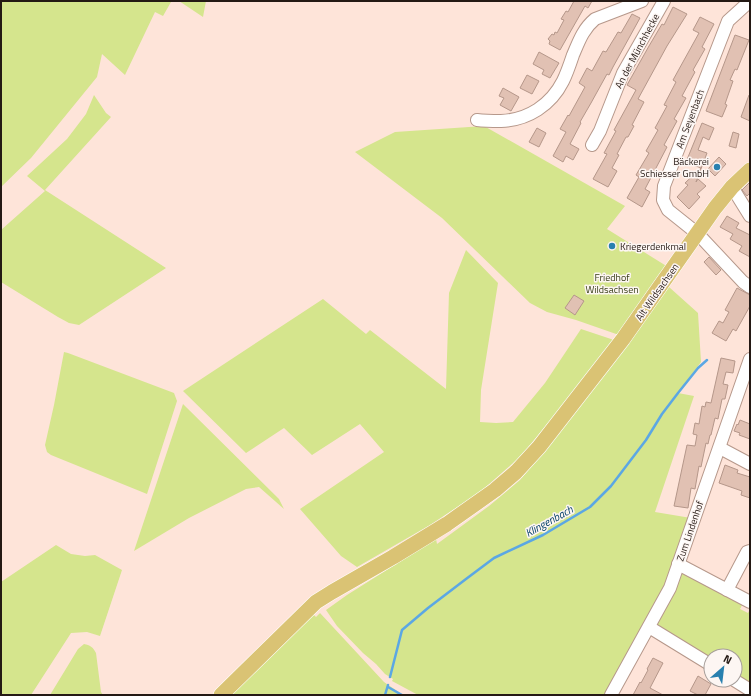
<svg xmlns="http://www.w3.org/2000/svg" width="751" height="696" font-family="'Titillium Web',sans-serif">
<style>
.green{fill:#d5e58d}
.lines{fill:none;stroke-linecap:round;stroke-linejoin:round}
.stream{stroke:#5ba7e4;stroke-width:2.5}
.building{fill:#e1c1b3;stroke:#b5978a}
.minor-casing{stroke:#b6988b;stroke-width:14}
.major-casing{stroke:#fff;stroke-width:16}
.minor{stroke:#fff;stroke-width:12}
.major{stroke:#dac374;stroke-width:15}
.poi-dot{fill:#2980af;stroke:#fdf6f3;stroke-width:1.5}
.labels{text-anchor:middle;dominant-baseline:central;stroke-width:3;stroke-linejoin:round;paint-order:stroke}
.street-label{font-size:10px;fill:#241914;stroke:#fdf6f3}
.poi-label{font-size:10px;fill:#241914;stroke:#fdf6f3;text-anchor:end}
.park-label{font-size:10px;fill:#383e18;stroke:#fdf6f3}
.water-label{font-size:11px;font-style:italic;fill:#044169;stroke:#fdf6f3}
</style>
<rect width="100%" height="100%" fill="#fee4d9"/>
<g class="green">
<polygon points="1,1 169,1 171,2 163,16 155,12 125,75 102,54 97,77 31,158 1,187"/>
<polygon points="179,1 206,1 203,17"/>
<polygon points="94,95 106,113 111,117 45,190 166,268 79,325 69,323 58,317 1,282 1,230 45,191 27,176 67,139 86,114"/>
<polygon points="484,126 625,206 607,229 668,267 619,335 576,320 547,312 530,303 442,218 355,152 395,132"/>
<polygon points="466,250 498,283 481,390 480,422 496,423 513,422 545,383 581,329 614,340 568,399 520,457 480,492 430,525 357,567 341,556 300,509 384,452 360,424 312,455 284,428 246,453 183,391 323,299 366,334 370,330 446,389 449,293"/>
<polygon points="669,287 698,313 701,362 678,393 694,396 655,512 691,518 665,592 609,695 418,695 392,681 393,679 385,674 376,664 363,653 337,626 326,610 347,595 436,539 437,544 489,506 520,480 541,455"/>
<polygon points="64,352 68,353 174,393 177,401 147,494 51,455 47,452 45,445 54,405"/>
<polygon points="183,404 279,499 284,509 259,487 246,489 189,518 134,551"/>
<polygon points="56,545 71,554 85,556 95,555 122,570 100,636 87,632 71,633 31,695 1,695 1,582"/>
<polygon points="680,570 743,603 740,609 748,613 750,609 750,687 735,678 735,656 711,656 711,664 655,624"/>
<polygon points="312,613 316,617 320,613 384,682 403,695 229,695"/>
<path d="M84,644c6,1 9,3 12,9l5,39 2,3h-53l28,-46z"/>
</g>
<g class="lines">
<g class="stream">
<polyline points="390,677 402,630 428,608 466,579 494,558 543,535 590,507 611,486 646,440 662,414 678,393 698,368 707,360"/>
<polyline points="388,687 402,695"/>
<polyline points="385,695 388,685"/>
</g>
</g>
<g class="building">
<polygon points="574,1 592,1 588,8 585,6 560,50 549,44 550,41 548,39 552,34 554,35 555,32 557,33 564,20 561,19 566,11 568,12"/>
<polygon points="673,7 687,14 667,46 638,99 644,102 632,125 634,126 628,137 626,137 617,154 619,155 612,168 617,171 608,187 593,179 607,154 604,153 616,131 614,130 636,90 627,85 649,46 662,24 664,25"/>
<polygon points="632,14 640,18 613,67 609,75 607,74 591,103 580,122 581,123 570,144 579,149 573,160 566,156 563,162 553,156 566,132 560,129 568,115 569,116 585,87 579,83 587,68 592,71 603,51 606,52 618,32 621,33"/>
<polygon points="700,17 714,24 702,47 705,49 693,70 695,72 682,96 686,98 674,119 677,121 664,145 667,147 645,189 650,192 642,207 627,198 639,177 636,175 649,153 646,151 658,130 655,128 667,106 664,105 676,82 673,80 699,33 693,30"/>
<polygon points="735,35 749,40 737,70 735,69 730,80 733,81 725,104 727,105 722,117 706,111"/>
<polygon points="539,52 559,63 550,78 542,74 544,70 533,64"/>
<polygon points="527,75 539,81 532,94 520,88"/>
<polygon points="503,88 519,97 511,111 500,105 504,98 499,96"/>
<polygon points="749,95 750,95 750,121 741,117"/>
<polygon points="702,123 714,128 709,140 703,137 698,150 707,153 696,182 698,179 706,186 697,194 700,197 689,209 677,197 688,185 685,183 701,168 686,162"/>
<polygon points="537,128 546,133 539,147 529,142"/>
<polygon points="733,132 739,134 736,148 729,146"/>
<polygon points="719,157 726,164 715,176 708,169"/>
<polygon points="750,182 750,193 747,196 742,190"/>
<polygon points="727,216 739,223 736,228 750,235 750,257 739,251 742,246 730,239 733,234 720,227"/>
<polygon points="709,257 721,270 716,275 704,262"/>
<polygon points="737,288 750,295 750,306 736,331 733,329 726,341 712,333 719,321 723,323 729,312 725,310"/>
<polygon points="574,295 584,301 575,315 565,308"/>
<polygon points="721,358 735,361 733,373 726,372 723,384 728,385 725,399 722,399 718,419 715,418 711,435 710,435 708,444 706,443 701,467 699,466 695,489 691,488 688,508 674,506 687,445 695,446 697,435 693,434 695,423 699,424 702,406 705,407 706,402 711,403"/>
<polygon points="740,420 750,424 750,439 739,435 740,433 734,431 737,424 738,425"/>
<polygon points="725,465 738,470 737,473 750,477 750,498 741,495 742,491 719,483"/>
<polygon points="653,658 663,663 650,688 663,695 633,695 640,682 641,683 648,670 647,669"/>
<polygon points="698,676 711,684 705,695 698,695 690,691"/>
</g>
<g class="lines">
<defs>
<g id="minor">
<polyline points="750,1 728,21 664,186 663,200 668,210 698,234 743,282 750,287"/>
<path d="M477,120c8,1 16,1 24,1 27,-1 50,-16 62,-40 4,-8 7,-17 10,-26 6,-14 10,-26 22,-36l47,-18"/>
<polyline points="592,145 600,131 623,73 664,1"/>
<polyline points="732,187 750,216"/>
<polyline points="720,448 750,464"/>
<polyline points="678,564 750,602"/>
<polyline points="727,590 747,552 750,551"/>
<polyline points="649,627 711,665"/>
<polyline points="734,680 750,690"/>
<polyline points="611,695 670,588 750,359"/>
</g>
<polyline id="major" points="221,695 316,602 332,592 393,557 447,524 495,490 516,472 539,447 623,339 715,208 732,187 750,170"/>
</defs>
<use href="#minor" class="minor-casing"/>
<use href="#major" class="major-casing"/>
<use href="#minor" class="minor"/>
<use href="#major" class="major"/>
</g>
<g class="poi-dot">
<circle cx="717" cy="167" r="4"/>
<circle cx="612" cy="246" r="4"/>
</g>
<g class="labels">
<g class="street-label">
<text transform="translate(637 51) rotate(-62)">An der Münchhecke</text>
<text transform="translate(690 119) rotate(-69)">Am Seyenbach</text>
<text transform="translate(657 292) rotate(-55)">Alt Wildsachsen</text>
<text transform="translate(690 531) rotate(-71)">Zum Lindenhof</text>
</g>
<g class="poi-label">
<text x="709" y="161">Bäckerei<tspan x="709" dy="12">Schiesser GmbH</tspan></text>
<text x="620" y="246" text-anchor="start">Kriegerdenkmal</text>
</g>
<g class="park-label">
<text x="612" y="277">Friedhof<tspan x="612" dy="12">Wildsachsen</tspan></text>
</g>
<g class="water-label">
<text transform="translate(549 521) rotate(-29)">Klingenbach</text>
</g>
</g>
<rect width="751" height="696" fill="none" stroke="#241914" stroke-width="4"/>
<g transform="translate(723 668) rotate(28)"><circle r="19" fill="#fdf6f3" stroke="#a69e9a"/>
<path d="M0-3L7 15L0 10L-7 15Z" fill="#2980af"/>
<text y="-6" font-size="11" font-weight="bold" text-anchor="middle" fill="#241914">N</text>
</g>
</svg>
